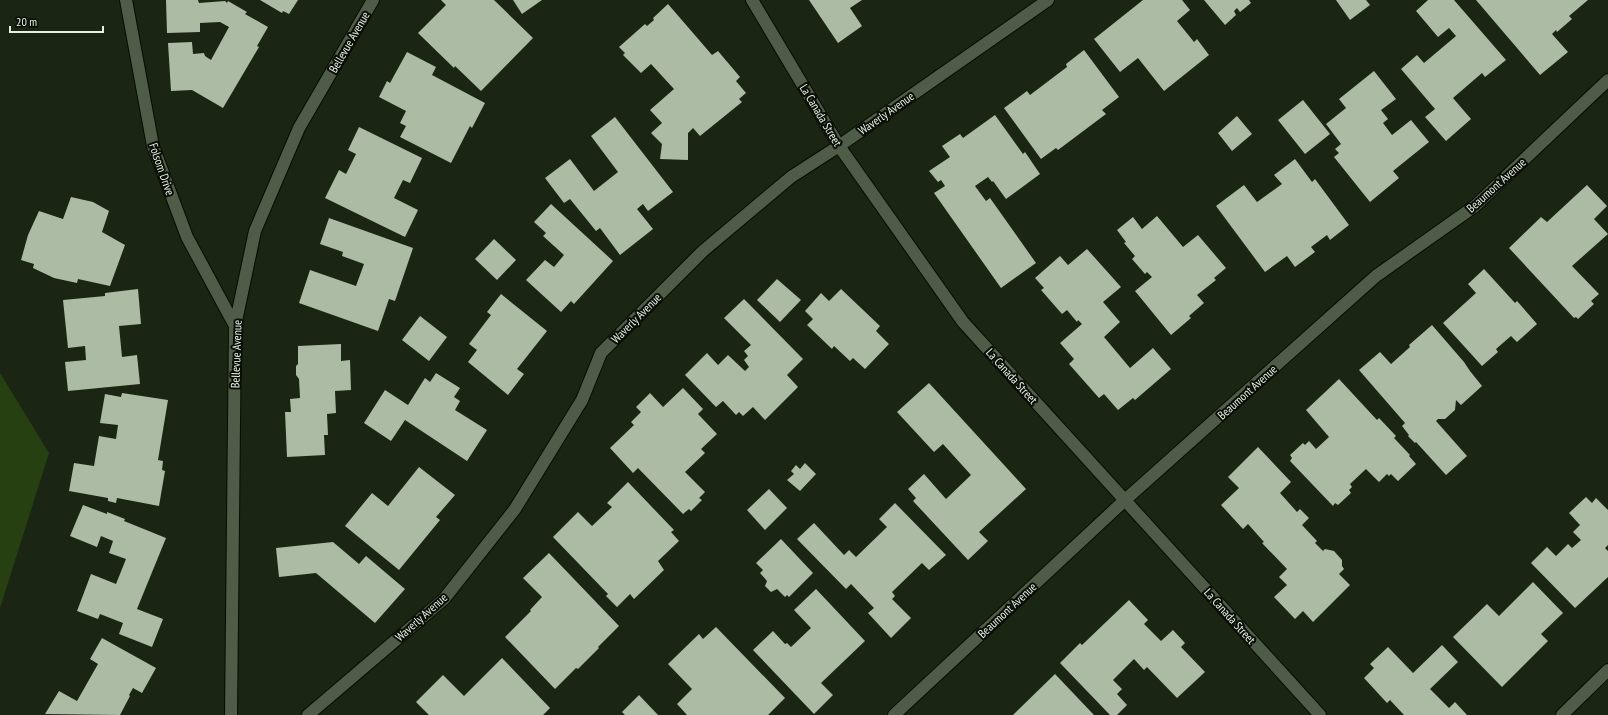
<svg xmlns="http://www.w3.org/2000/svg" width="1608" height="715" font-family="'PT Sans Narrow',sans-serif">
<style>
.green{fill:#274012}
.building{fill:#acbba3}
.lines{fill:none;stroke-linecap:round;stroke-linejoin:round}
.minor-casing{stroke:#050e01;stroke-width:14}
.minor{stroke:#4f5c47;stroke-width:12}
.labels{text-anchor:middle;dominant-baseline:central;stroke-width:4;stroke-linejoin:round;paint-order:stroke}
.street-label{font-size:12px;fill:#e9f1e4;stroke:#080d06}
</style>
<rect width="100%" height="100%" fill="#1a2513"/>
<polygon class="green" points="0,373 49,453 0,608"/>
<g class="building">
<polygon points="166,0 198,0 199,3 225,1 227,3 228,1 247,12 245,14 268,27 257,46 259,47 223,108 192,90 171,91 168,43 192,42 193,54 204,53 205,56 211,60 229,27 220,22 200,23 200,32 167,33"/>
<polygon points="260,0 298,0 289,14 283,11 282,13"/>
<polygon points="441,0 494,0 533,38 481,91 455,66 454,68 418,33 446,5"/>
<polygon points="513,0 542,0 522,14"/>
<polygon points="809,0 862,0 850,8 862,26 838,43"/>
<polygon points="1143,0 1182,0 1190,10 1177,21 1194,42 1197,39 1209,55 1164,91 1138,58 1120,72 1094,39"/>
<polygon points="1204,0 1249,0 1251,3 1240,12 1237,8 1234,11 1236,15 1225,25"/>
<polygon points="1336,0 1366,0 1370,5 1350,20"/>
<polygon points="1428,0 1454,0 1506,60 1485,77 1482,73 1453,98 1471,119 1446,141 1425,117 1435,109 1401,69 1417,55 1424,63 1456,36 1449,28 1438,37 1416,11"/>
<polygon points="1476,0 1588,0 1569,16 1572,19 1557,32 1556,30 1552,34 1568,52 1540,75"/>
<polygon points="668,4 712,55 718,51 740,77 736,81 746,93 739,99 742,102 700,136 693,128 688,133 688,160 660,159 662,144 651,133 662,123 650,110 674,89 651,64 641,73 623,55 625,53 619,47 645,24 647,26 654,20 653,18"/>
<polygon points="1084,50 1119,97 1102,110 1106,114 1058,150 1056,148 1041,159 1004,108 1027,91 1030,95 1067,67 1066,64"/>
<polygon points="407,52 436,67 432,75 485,103 472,128 470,126 451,163 400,137 406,126 400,123 406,111 379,97 387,81 390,83"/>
<polygon points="1374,71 1396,99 1381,110 1388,119 1383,123 1392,135 1411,120 1429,142 1393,171 1399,178 1370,202 1334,157 1339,153 1335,149 1341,144 1326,124 1346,108 1339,99"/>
<polygon points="1303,100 1330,134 1305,154 1278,120"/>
<polygon points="995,115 1023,154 1025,152 1040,174 1006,199 993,181 992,182 988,177 975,186 986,201 990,198 1036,263 1001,288 934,193 945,186 941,180 938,182 929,171 950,157 942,146 960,134 963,138"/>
<polygon points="1237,116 1252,134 1232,151 1218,133"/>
<polygon points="615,117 673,192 648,211 643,204 637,209 653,229 620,255 600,228 596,231 570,199 564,203 545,178 570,159 594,191 618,172 591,136"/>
<polygon points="359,127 422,158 410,183 403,180 394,198 418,210 405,237 325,198 339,170 346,174 356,154 348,150"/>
<polygon points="1295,159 1312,182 1315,179 1349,225 1330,240 1327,235 1311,247 1315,252 1295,267 1287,256 1265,272 1216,206 1244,185 1257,202 1282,184 1274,175"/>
<polygon points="1587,185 1607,206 1594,219 1608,234 1572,266 1599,294 1591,301 1594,304 1578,319 1576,317 1574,318 1509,248 1541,217 1547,222"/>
<polygon points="71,197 93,202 109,211 102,232 125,245 110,286 78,279 77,283 54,278 33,268 34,264 21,260 28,235 39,211 63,219"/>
<polygon points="551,204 613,261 574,304 571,301 561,312 526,280 545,260 554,267 564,255 543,236 546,233 534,222"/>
<polygon points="1157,216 1183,247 1198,235 1226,268 1214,278 1216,280 1197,295 1204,303 1189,316 1191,318 1171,335 1135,291 1152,277 1147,272 1145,274 1132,259 1135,256 1124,243 1126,242 1117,230 1133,217 1142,229"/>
<polygon points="329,218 413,248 395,301 389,299 378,331 299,303 310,270 356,286 364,264 342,256 343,252 320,244"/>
<polygon points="494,239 516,260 497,280 475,259"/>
<polygon points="1087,249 1121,287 1103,302 1120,322 1104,337 1130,368 1153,348 1171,369 1135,400 1133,398 1118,410 1104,394 1099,398 1069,364 1074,359 1060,343 1082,324 1078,320 1077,322 1067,310 1062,314 1041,290 1044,288 1035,278 1060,256 1068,265"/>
<polygon points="1484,269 1515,303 1517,301 1537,324 1517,342 1511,336 1496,349 1498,352 1482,366 1443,323 1476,293 1468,284"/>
<polygon points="777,279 801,300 780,322 757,300"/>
<polygon points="138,289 141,324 119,326 122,357 137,355 140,384 68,391 65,362 86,360 85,346 68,348 63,300 105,296 105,293"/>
<polygon points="841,289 880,326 876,331 889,344 865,369 853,358 850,361 834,346 832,349 807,325 813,319 805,311 821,293 829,301"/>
<polygon points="501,294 547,331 517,369 524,374 508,395 468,362 477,350 469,344 491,315 487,312"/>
<polygon points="744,299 803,359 787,375 798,387 765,420 753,407 743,416 739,412 736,415 723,401 716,407 685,375 707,353 718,365 728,355 745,371 749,367 744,360 748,356 744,351 751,345 724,318"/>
<polygon points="420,316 447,337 429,361 402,340"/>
<polygon points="1432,325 1464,362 1470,371 1482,386 1461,405 1456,400 1455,410 1445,419 1438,419 1436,421 1467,456 1446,475 1416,442 1415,443 1408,436 1409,435 1402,426 1405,423 1359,370 1380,352 1391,364 1410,347 1409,345"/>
<polygon points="341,344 341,361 350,360 351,390 335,391 336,413 327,414 328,435 324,435 325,455 287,457 285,412 291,412 290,399 300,398 299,379 296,375 296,366 298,364 298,346"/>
<polygon points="436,373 460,388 454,397 460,401 455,410 487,430 467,461 405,420 391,441 364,423 385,390 408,405 425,378 430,382"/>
<polygon points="1339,379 1377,420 1379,418 1396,436 1394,438 1410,455 1409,456 1416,464 1398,481 1391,474 1389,476 1387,474 1379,482 1366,469 1350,484 1352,487 1349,490 1351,493 1338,505 1335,503 1333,506 1290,461 1292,458 1290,455 1303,443 1305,445 1309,441 1316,449 1329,437 1306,410"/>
<polygon points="929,383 1026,489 979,532 988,541 968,560 913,501 916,498 908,489 924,474 946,499 971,475 943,444 934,452 897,412"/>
<polygon points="683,388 703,409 698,414 717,434 701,449 705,453 685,472 705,492 699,498 702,500 691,511 689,509 683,514 638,468 633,473 610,448 634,425 631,422 641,412 636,407 650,393 663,407"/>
<polygon points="122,393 168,400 158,460 163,461 162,470 165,471 159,506 117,498 116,503 108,501 108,498 69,491 74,463 94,466 99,436 116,439 118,425 100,423 105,394 121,397"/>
<polygon points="1258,447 1291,482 1280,493 1297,512 1300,509 1309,518 1302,525 1317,541 1315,543 1323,551 1325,549 1334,551 1342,560 1342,566 1344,569 1339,574 1350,585 1313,622 1303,611 1295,619 1274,597 1287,585 1279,577 1287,569 1262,543 1264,542 1248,524 1243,529 1221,505 1239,488 1228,477"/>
<polygon points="805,463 816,474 800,491 787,480 794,474 791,471 796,465 800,469"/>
<polygon points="419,467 455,495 436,517 440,520 399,570 345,526 372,493 388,506"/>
<polygon points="628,482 674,530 671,532 679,541 658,561 664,570 634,599 630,594 617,607 606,596 608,594 553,537 578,512 592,526 612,507 607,503"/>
<polygon points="769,489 787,508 765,530 747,510"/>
<polygon points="1586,497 1592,503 1596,498 1608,510 1608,545 1605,548 1608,551 1608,577 1575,608 1531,563 1547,547 1556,556 1568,544 1572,548 1581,540 1573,532 1580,525 1569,513"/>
<polygon points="895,503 946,555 929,570 922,563 892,592 895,596 892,599 911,618 891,638 868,613 874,608 851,584 846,589 797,539 814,523 844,555 849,550 856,557 887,527 879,519"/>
<polygon points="83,505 107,514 107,512 125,519 124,521 166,538 137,609 163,619 152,647 119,634 123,623 100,614 98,619 77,611 91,574 116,584 126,559 109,553 113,541 101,536 97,547 70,536"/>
<polygon points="781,539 813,573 789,597 787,595 785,597 777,589 771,592 765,586 767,581 760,573 763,570 756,563"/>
<polygon points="333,542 359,564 366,556 405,589 375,623 316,573 279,577 276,548"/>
<polygon points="549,553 619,626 598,647 599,648 578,669 576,668 555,689 505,637 531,611 530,610 542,597 523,578"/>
<polygon points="1533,582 1563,613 1541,634 1548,641 1502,687 1453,637 1487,604 1499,616"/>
<polygon points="816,589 865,641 821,683 833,695 814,714 753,650 773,631 785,644 787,643 791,647 811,628 794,610"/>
<polygon points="1129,600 1148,620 1144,624 1161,641 1173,630 1185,643 1181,647 1205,672 1177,698 1147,667 1144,670 1134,659 1113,680 1122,689 1117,694 1127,705 1117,715 1110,715 1060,663 1080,643 1082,645"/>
<polygon points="716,627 785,698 768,715 687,715 677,704 692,689 668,664 699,634 703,639"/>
<polygon points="102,638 156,668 142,693 133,688 129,695 130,696 120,715 45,714 59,691 77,701 98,664 90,659"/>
<polygon points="1442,645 1458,662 1430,689 1449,708 1455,702 1467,715 1404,715 1390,700 1387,703 1364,678 1374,668 1370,664 1388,647 1413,673"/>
<polygon points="502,658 550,708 543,715 429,715 416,702 443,675 464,696"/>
<polygon points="1055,674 1094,715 1013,715"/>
<polygon points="639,695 658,715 625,715 622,712"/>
</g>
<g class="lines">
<defs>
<g id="minor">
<polyline points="126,0 153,146 187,237 235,326"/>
<polyline points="752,0 839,146 963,322 1320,715"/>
<polyline points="231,715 235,326 255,231 299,128 373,0"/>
<polyline points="308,715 444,599 515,509 582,400 601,353 703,251 791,177 839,146 1048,0"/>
<polyline points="894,715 1125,500 1376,276 1475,206 1608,80"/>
<polyline points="1562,715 1608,670"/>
</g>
</defs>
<use href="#minor" class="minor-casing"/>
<use href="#minor" class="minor"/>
</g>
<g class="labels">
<g class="street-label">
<text transform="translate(349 42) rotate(-60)">Bellevue Avenue</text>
<text transform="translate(886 113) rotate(-35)">Waverly Avenue</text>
<text transform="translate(821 115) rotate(59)">La Canada Street</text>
<text transform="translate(162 169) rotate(71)">Folsom Drive</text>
<text transform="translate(1496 185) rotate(-42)">Beaumont Avenue</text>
<text transform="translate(636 318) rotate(-45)">Waverly Avenue</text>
<text transform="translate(236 354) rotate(-88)">Bellevue Avenue</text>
<text transform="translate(1012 376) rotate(48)">La Canada Street</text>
<text transform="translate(1247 392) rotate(-42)">Beaumont Avenue</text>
<text transform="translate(1007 610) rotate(-43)">Beaumont Avenue</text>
<text transform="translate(1230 616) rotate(48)">La Canada Street</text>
<text transform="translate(421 617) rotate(-42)">Waverly Avenue</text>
</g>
</g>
<path d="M10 26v6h93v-6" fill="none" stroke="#e9f1e4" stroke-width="2"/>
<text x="16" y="26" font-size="12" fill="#e9f1e4" stroke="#080d06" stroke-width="3" paint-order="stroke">20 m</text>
</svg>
